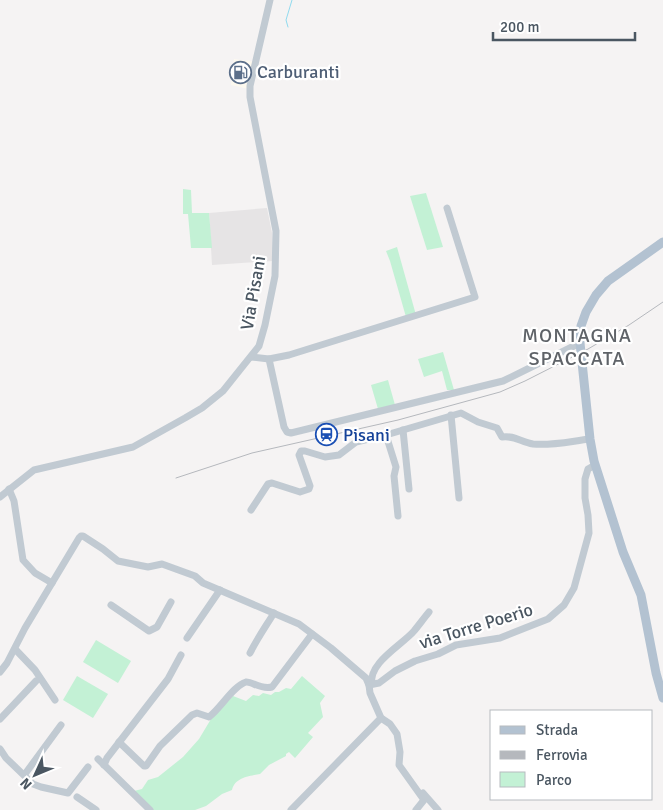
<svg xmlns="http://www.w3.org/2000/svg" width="663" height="810" font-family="Signika,sans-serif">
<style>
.commercial{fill:#fdf9ef}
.education{fill:#e6e4e5}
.green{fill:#c3f1d5}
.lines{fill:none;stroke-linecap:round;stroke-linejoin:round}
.stream{stroke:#90daee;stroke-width:1}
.minor{stroke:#c1cad2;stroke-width:7}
.major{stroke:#b3c2d1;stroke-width:9}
.rail{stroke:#b5b8bd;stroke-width:1}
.labels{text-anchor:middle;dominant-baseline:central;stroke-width:4.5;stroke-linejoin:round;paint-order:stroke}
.service-label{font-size:18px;fill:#4e5e75;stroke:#fff;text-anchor:start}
.street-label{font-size:18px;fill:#4a5661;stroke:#fff}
.transit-label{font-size:18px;fill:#164399;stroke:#fff;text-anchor:start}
.quarter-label{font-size:20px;letter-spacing:1px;fill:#5f6368;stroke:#fff}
</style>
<rect width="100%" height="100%" fill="#f5f3f3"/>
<polygon class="commercial" points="234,59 255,62 249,89 231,85"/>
<polygon class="education" points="267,208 272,233 273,261 212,265 209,213"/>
<g class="green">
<polygon points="183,189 191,190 192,213 209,213 212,248 191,248 188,214 183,214"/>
<polygon points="426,193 443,247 427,250 410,196"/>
<polygon points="397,247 416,315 406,317 390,261 386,251"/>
<polygon points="443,352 454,390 447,390 442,371 424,377 418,359"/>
<polygon points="388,380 395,405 378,409 371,385"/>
<polygon points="96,640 131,661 118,683 83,662"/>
<polygon points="77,676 108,694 93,718 63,700"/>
<path d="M302,676l23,20 -5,7 3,14 -15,16 5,4 -18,21 -6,-6 -3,2v2l-17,9 -9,9c-10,2 -25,3 -28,16l-10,4 -16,12 -11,4h-43l-18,-19 8,-2 6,-9 10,-3 25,-20 16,-18 12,-20 22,-23 13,5 7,-6 6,1 4,-3 8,2 4,-3h4l7,-4 5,1z"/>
</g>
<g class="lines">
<polyline class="stream" points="288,27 286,20 292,0"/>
<g class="minor">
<polyline points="251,357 269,359 284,427 287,432 291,433 503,381 580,343"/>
<polyline points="269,359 289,355 475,297 447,208"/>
<polyline points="451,415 459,498"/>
<polyline points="403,430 409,489"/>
<polyline points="386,435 396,467 394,476 398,516"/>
<polyline points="9,489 14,501 23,560 35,573 52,583"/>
<polyline points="0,497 34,470 133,447 185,418 202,408 223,391 259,346 265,325 275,276 276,231 250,97 250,86 270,0"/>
<path d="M251,510l17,-26 4,-1 28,9 9,-3 1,-3 -11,-31 2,-4h4l20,6 14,-2 17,-13 30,-7 75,-22 17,9 19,6 5,9c12,-2 19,5 31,7 18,2 39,-3 57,-5"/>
<polyline points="111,605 149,631 157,627 171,602"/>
<polyline points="187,638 220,590"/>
<polyline points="15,649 35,670 55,700"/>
<path d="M250,653c7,-14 16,-27 24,-40"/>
<polyline points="0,672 7,663 25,628 79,538 81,536 83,536 103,549 118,561 148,567 162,564 195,576 203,583 299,624 331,648 366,678 369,685 370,693 381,718 390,724 397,734 400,752 399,765 424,800 416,810"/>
<path d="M372,684c-4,-21 30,-39 42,-53 5,-6 10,-13 15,-19"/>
<polyline points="369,685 379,683 395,671 415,661 438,654 456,645 500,638 525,628 548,619 564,605 574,588 589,533 588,515 585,498 585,479 588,469 595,465"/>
<polyline points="0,719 36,681"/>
<path d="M119,742l25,24h2l14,-20 32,-31 5,-2 12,4c12,-9 24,-31 37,-35 6,-1 14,8 26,5l40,-53"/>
<polyline points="0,749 6,758 33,784 41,787 68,793 88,767"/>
<polyline points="98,759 150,810"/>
<polyline points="104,765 107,758 168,679 181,655"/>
<polyline points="25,774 61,725"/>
<polyline points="423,793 438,810"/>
<polyline points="77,797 96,810"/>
<polyline points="291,810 381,718"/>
</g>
<polyline class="major" points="663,242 608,281 596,295 586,312 581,326 580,343 590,439 594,461 623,552 641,595 656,673 663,698"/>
<polyline class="rail" points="176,478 252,453 398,420 500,392 525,381 588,349 629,325 663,302"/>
</g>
<defs>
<symbol id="fuel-ring" viewBox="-11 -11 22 22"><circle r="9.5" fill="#fff" stroke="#5c6f8a" stroke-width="1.5"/><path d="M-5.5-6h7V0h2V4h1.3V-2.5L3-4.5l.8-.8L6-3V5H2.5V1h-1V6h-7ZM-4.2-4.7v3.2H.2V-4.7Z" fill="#5c6f8a"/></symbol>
<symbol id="station-ring" viewBox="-11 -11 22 22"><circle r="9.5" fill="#fff" stroke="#1a4fb4" stroke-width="1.5"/><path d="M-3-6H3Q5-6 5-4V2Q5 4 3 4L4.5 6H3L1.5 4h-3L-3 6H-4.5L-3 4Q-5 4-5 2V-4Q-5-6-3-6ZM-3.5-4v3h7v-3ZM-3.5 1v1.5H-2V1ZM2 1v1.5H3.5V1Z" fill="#1a4fb4"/></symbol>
</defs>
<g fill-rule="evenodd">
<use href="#fuel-ring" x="228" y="60" width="25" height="25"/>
<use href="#station-ring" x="314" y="422" width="25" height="25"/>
</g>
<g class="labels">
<g class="service-label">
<text x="257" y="72">Carburanti</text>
</g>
<g class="street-label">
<text transform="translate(253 293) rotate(-80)">Via Pisani</text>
<text transform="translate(476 626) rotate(-17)">via Torre Poerio</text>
</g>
<g class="transit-label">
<text x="343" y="435">Pisani</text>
</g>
<g class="quarter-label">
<text x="577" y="335">MONTAGNA<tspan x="577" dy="23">SPACCATA</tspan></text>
</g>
</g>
<rect x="490" y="710" width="162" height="90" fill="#ffffff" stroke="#b7bbc0"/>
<rect x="500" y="726" width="25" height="8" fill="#b3c2d1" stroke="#b7bbc0"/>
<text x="536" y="735" font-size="15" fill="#4a5661">Strada</text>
<rect x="500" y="751" width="25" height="8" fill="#b5b8bd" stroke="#b7bbc0"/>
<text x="536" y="760" font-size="15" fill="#4a5661">Ferrovia</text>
<rect x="500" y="772" width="25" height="15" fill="#c3f1d5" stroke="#b7bbc0"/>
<text x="536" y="785" font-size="15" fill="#4a5661">Parco</text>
<g transform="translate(35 775) rotate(226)" stroke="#ffffff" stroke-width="4" paint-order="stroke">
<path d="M0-4L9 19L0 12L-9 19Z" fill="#4a5661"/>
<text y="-8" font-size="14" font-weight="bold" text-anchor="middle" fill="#4a5661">N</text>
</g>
<path d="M493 32v8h142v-8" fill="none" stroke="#4a5661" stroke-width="2.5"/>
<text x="500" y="32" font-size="15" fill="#4a5661" stroke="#ffffff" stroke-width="4" paint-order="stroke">200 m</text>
</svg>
